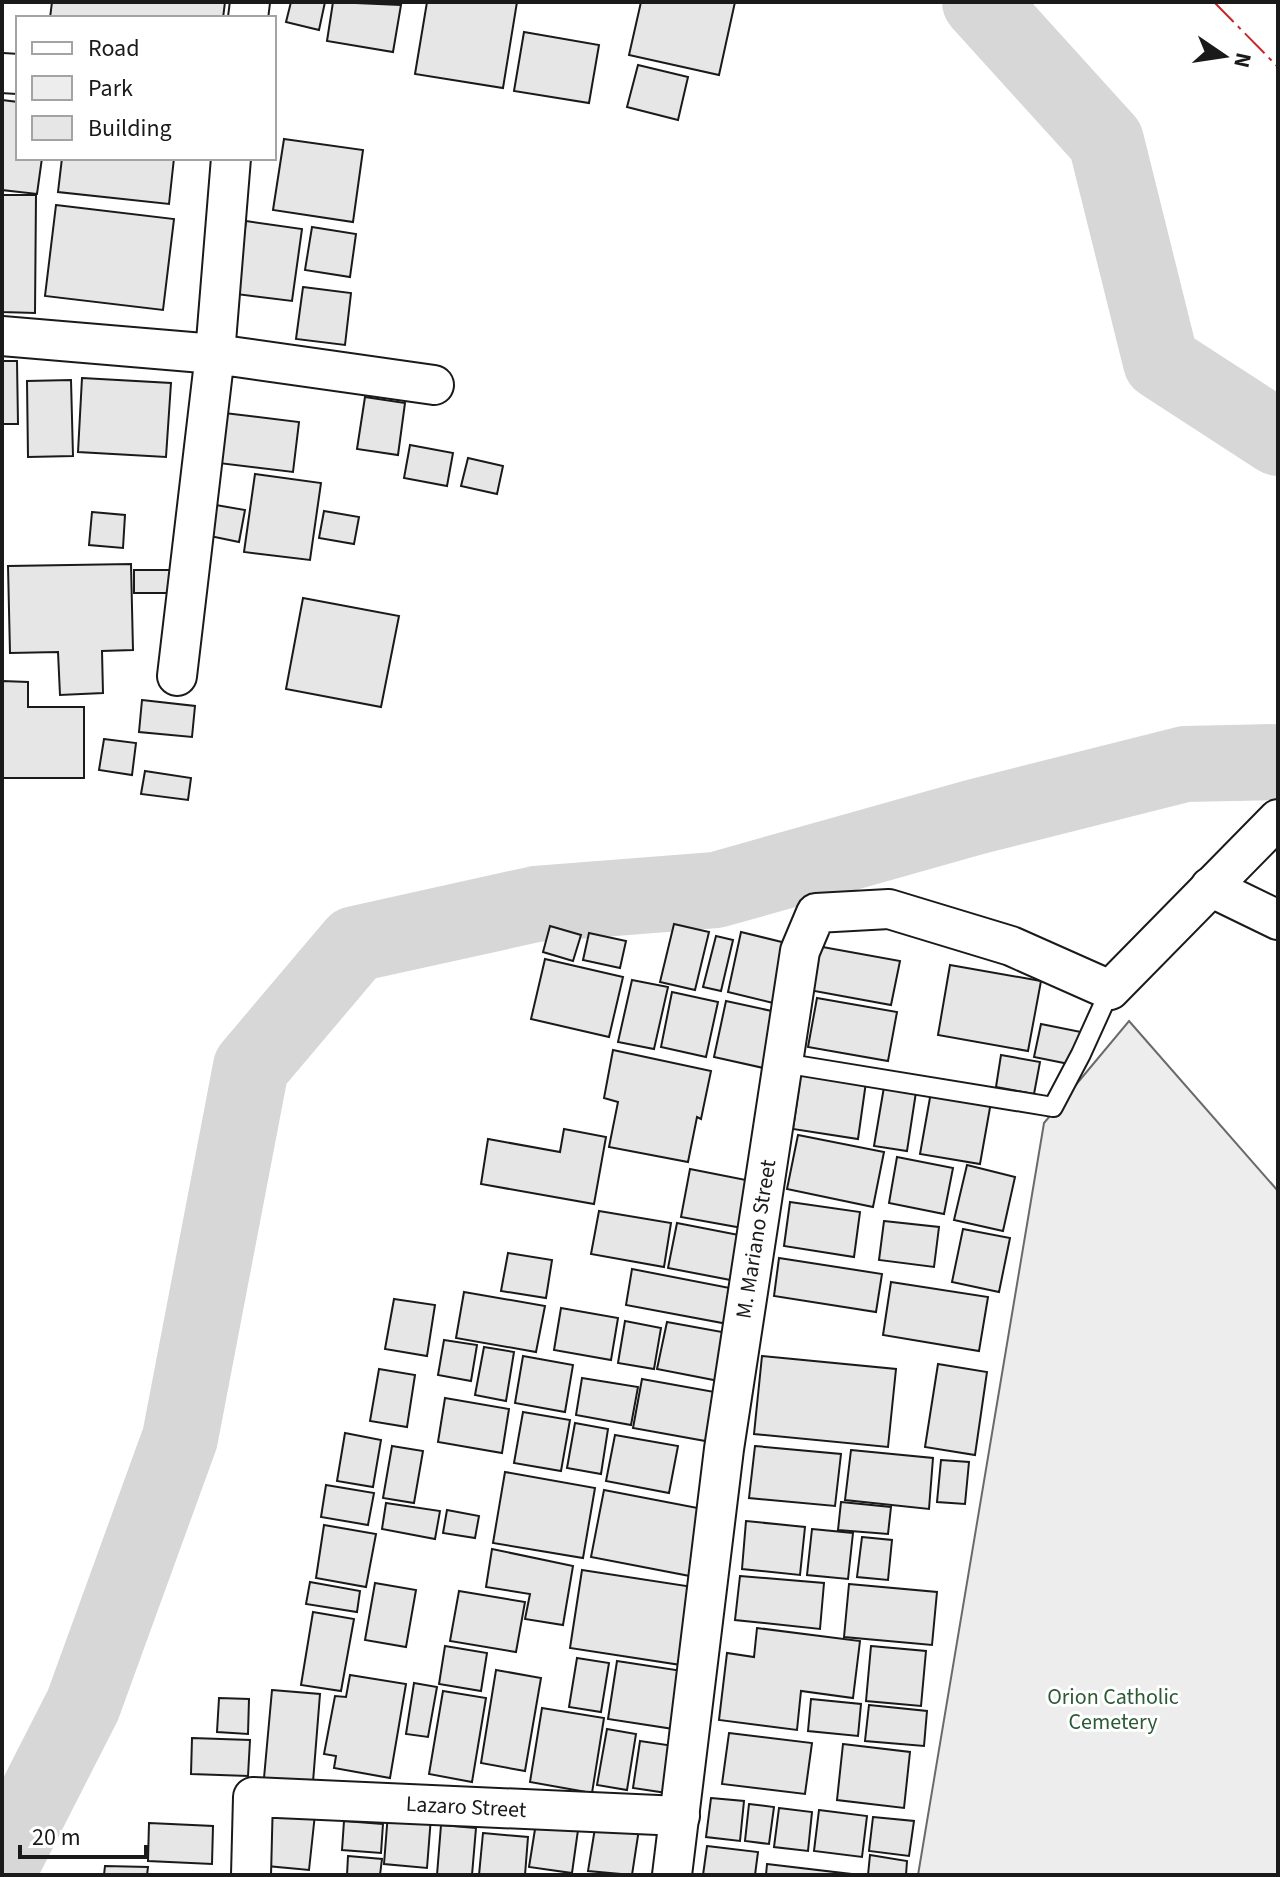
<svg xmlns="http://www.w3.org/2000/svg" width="1280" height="1877" font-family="'Source Sans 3',sans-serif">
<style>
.green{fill:#ededed;stroke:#6a6a6a;stroke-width:2}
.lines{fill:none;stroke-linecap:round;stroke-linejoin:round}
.river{stroke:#d7d7d7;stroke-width:76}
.building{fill:#e6e6e6;stroke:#1a1a1a;stroke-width:2}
.lane-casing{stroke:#1a1a1a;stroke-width:22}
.street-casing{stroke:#1a1a1a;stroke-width:42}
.lane{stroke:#fff;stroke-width:18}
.street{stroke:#fff;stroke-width:38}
.power{stroke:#c62828;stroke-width:2;stroke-dasharray:28 6 4 6;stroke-linecap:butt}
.labels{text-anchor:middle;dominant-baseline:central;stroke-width:6;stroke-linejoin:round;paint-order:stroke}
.street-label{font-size:22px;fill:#1a1a1a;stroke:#fff}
.park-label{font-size:22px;fill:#2b5a34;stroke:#fff}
</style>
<rect width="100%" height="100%" fill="#fff"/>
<polygon class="green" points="1129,1021 1278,1191 1278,1875 918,1875 1044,1123"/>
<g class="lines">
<g class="river">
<polyline points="980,2 1106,141 1161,362 1278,438"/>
<polyline points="2,1864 83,1705 180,1438 251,1067 355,944 536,904 716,890 975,817 1185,764 1278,762"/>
</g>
</g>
<g class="building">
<polygon points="52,2 225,2 223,18 50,18"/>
<polygon points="291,2 325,2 319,30 286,22"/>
<polygon points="333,2 401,5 393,52 327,41"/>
<polygon points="427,2 517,2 503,88 415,74"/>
<polygon points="641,2 735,2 719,75 629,55"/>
<polygon points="524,32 599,45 589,103 514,91"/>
<polygon points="638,65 688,77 678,120 627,107"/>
<polygon points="2,100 18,102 18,158 42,158 37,194 2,190"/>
<polygon points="284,139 363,150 353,222 273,210"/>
<polygon points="62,158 174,158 169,204 58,192"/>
<polygon points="2,195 36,195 35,313 2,312"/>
<polygon points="56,205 174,219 163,310 45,296"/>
<polygon points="246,221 302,229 292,301 236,294"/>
<polygon points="312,227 356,234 350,277 305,270"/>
<polygon points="303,287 351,293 345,345 296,339"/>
<polygon points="2,361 17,361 18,424 2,424"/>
<polygon points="82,378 171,383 166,457 78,452"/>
<polygon points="71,380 73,456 28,457 27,381"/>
<polygon points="365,397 405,403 398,455 357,449"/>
<polygon points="216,412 299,422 293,472 210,462"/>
<polygon points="410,445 453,453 447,486 404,478"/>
<polygon points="468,458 503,466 497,494 461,486"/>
<polygon points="255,474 321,483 310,560 244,552"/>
<polygon points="210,504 245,510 239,542 205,535"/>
<polygon points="324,511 359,517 354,544 319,538"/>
<polygon points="92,512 125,515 123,548 89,545"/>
<polygon points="131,564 133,650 102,651 103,693 60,695 58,652 10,653 8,566"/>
<polygon points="134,570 170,570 169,593 134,593"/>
<polygon points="303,598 399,616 381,707 286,689"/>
<polygon points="2,681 28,682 28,707 84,707 84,778 2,778"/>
<polygon points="142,700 195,706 192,737 139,732"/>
<polygon points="104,739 136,743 132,775 99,770"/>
<polygon points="145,771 191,778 188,800 141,794"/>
<polygon points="674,924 709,932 695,990 660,982"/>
<polygon points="550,926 581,935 573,961 543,952"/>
<polygon points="741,932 790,944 777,1004 728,992"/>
<polygon points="589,933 626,941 620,968 583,960"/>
<polygon points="716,936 733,940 721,991 703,987"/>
<polygon points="817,946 900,961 891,1005 809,990"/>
<polygon points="545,959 623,977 609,1037 531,1019"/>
<polygon points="950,965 1041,981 1028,1051 938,1035"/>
<polygon points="632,980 668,987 654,1049 618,1042"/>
<polygon points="672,992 718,1002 706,1057 661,1047"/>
<polygon points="817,998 897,1012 888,1061 808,1047"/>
<polygon points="726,1001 781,1013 768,1069 714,1057"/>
<polygon points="1041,1024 1081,1032 1074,1065 1034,1057"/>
<polygon points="613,1050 711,1071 701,1119 697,1117 688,1162 609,1147 618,1102 604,1098"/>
<polygon points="1001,1055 1040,1062 1034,1094 996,1087"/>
<polygon points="801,1073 866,1082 858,1139 793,1129"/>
<polygon points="884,1087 916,1092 907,1151 874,1146"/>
<polygon points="931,1092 991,1102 980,1164 920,1154"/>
<polygon points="564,1129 606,1137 594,1204 481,1184 488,1139 560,1152"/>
<polygon points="798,1135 884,1152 873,1207 787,1189"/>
<polygon points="897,1157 953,1168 944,1214 889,1203"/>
<polygon points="967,1165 1015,1177 1003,1231 954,1220"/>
<polygon points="690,1169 756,1182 748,1229 681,1217"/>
<polygon points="790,1202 860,1212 854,1257 784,1246"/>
<polygon points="599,1211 671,1223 664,1267 591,1254"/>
<polygon points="884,1221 939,1227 934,1267 879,1260"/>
<polygon points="677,1223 749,1237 741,1282 668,1268"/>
<polygon points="963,1229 1010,1238 999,1292 952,1282"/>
<polygon points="508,1253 552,1260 546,1298 501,1291"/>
<polygon points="779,1258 882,1274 876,1312 774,1296"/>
<polygon points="632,1269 740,1290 733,1325 626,1305"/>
<polygon points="891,1282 988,1297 979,1351 883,1335"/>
<polygon points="464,1292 545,1306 536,1352 456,1338"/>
<polygon points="394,1299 435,1305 427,1356 385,1349"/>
<polygon points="561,1308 618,1318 611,1360 554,1350"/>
<polygon points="625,1321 661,1328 654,1369 618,1363"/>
<polygon points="667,1322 733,1334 724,1382 657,1369"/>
<polygon points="444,1340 477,1345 471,1381 438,1375"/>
<polygon points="484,1347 514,1352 506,1401 475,1395"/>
<polygon points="523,1356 573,1365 565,1412 515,1403"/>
<polygon points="762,1356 896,1369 888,1447 754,1434"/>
<polygon points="938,1364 987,1372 975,1455 925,1447"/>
<polygon points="379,1369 415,1375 407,1427 370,1421"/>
<polygon points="582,1378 638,1387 631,1425 576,1415"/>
<polygon points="642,1379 720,1393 711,1442 633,1428"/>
<polygon points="445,1398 509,1409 502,1453 438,1442"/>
<polygon points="523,1412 570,1420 561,1471 514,1463"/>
<polygon points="575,1423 608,1429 601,1474 567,1468"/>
<polygon points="345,1433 381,1440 373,1487 337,1481"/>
<polygon points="615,1435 678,1446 669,1493 606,1481"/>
<polygon points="392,1446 423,1451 414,1503 383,1498"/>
<polygon points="755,1446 841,1454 835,1506 749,1498"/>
<polygon points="851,1450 933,1458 929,1509 845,1500"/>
<polygon points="941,1460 969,1462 965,1504 937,1502"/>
<polygon points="505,1472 595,1488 583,1558 493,1543"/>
<polygon points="326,1485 374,1493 368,1525 321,1517"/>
<polygon points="604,1490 708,1510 695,1577 591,1557"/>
<polygon points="841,1502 891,1507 888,1534 838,1530"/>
<polygon points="386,1503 440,1511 435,1539 382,1529"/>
<polygon points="447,1510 479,1516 475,1538 443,1533"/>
<polygon points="746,1521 805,1527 800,1575 742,1569"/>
<polygon points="324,1525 376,1534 366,1587 316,1578"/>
<polygon points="812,1529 853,1533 848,1579 807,1575"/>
<polygon points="862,1537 892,1540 888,1580 857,1577"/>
<polygon points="492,1549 573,1566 563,1625 525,1619 530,1594 486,1587"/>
<polygon points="582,1570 693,1587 681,1665 570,1648"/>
<polygon points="740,1576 824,1583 820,1629 735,1620"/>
<polygon points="310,1582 360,1591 357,1612 306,1604"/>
<polygon points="375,1583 416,1590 406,1647 365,1640"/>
<polygon points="849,1584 937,1592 932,1645 844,1637"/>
<polygon points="459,1591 525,1602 516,1652 450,1641"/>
<polygon points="313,1612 354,1619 341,1691 301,1685"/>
<polygon points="757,1628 860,1641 853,1698 801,1691 797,1730 719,1720 727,1653 754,1657"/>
<polygon points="445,1646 487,1653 481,1691 439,1684"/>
<polygon points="871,1646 926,1651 921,1706 866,1701"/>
<polygon points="577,1658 609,1663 601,1712 569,1707"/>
<polygon points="617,1661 689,1672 680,1730 608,1719"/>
<polygon points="496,1670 541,1678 525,1771 481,1763"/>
<polygon points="350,1675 406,1684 390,1778 334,1768 336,1756 324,1754 335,1696 346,1697"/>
<polygon points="414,1683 437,1687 428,1737 406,1734"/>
<polygon points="272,1690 320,1694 313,1782 264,1778"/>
<polygon points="443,1691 486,1698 472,1782 429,1774"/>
<polygon points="219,1698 249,1699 248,1734 217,1732"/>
<polygon points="811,1699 861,1704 858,1736 808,1731"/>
<polygon points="869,1705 927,1711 924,1746 865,1741"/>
<polygon points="542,1708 604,1718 592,1793 530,1782"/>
<polygon points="607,1729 636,1734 627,1790 597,1785"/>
<polygon points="729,1733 812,1743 805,1794 722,1784"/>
<polygon points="192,1738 250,1740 248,1776 191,1774"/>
<polygon points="640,1741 674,1746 667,1793 633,1788"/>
<polygon points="843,1744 910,1752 904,1808 837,1800"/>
<polygon points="711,1798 744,1801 740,1841 706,1837"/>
<polygon points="749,1804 774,1807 769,1844 745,1841"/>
<polygon points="779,1808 812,1812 808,1851 774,1847"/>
<polygon points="272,1810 315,1814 309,1870 267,1866"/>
<polygon points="819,1810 867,1816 862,1857 814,1851"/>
<polygon points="388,1813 431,1817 427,1868 384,1864"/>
<polygon points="873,1817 914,1821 909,1856 869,1851"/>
<polygon points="344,1821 383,1824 381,1853 342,1850"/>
<polygon points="596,1822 639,1829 632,1875 588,1871"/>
<polygon points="149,1823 213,1826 212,1864 148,1861"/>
<polygon points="536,1823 578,1830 572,1873 529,1867"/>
<polygon points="441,1825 476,1828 472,1875 437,1875"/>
<polygon points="483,1833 528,1837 525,1875 479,1875"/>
<polygon points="707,1846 758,1852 755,1875 703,1875"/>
<polygon points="870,1855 907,1861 906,1875 868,1875"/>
<polygon points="348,1856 382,1859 380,1875 347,1875"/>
<polygon points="767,1864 851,1874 851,1875 766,1875"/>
<polygon points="105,1866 148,1867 147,1875 104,1875"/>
</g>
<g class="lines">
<defs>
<polyline id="lane" points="783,1063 1053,1107 1081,1054 1110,990"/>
<g id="street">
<polyline points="248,18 250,2"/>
<polyline points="2,73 18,74"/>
<polyline points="2,336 215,354 231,158"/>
<polyline points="177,676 215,354 434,385"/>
<polyline points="1210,887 1278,920"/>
<polyline points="251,1875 253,1797 680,1816"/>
<polyline points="672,1875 724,1449 800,951 816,913 889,909 1011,946 1110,990 1278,819"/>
</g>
</defs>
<use href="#lane" class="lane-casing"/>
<use href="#street" class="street-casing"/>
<use href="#lane" class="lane"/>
<use href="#street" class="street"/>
<polyline class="power" points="1214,2 1278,67"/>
</g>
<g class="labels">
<g class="street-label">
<text transform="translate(756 1239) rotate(-81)">M. Mariano Street</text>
<text transform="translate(466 1807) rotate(3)">Lazaro Street</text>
</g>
<g class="park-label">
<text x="1113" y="1697">Orion Catholic<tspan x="1113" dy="25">Cemetery</tspan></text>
</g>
</g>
<rect width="1280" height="1877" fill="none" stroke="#1a1a1a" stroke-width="8"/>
<rect x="16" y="16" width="260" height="144" fill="#ffffff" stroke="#a3a3a3" stroke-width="2"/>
<rect x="32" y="42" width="40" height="12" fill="#ffffff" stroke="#a3a3a3" stroke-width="2"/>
<text x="88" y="56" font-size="24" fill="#1a1a1a">Road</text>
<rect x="32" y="76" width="40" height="24" fill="#ededed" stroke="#a3a3a3" stroke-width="2"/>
<text x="88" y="96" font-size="24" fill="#1a1a1a">Park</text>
<rect x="32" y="116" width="40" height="24" fill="#e6e6e6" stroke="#a3a3a3" stroke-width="2"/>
<text x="88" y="136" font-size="24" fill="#1a1a1a">Building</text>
<g transform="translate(1224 56) rotate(103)" stroke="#ffffff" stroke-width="6" paint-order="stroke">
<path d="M0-6L14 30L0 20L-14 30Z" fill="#1a1a1a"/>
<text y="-12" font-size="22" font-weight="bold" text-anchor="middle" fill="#1a1a1a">N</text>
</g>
<path d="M20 1845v12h126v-12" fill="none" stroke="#1a1a1a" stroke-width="4"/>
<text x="32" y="1845" font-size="24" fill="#1a1a1a" stroke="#ffffff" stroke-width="6" paint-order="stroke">20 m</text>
</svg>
